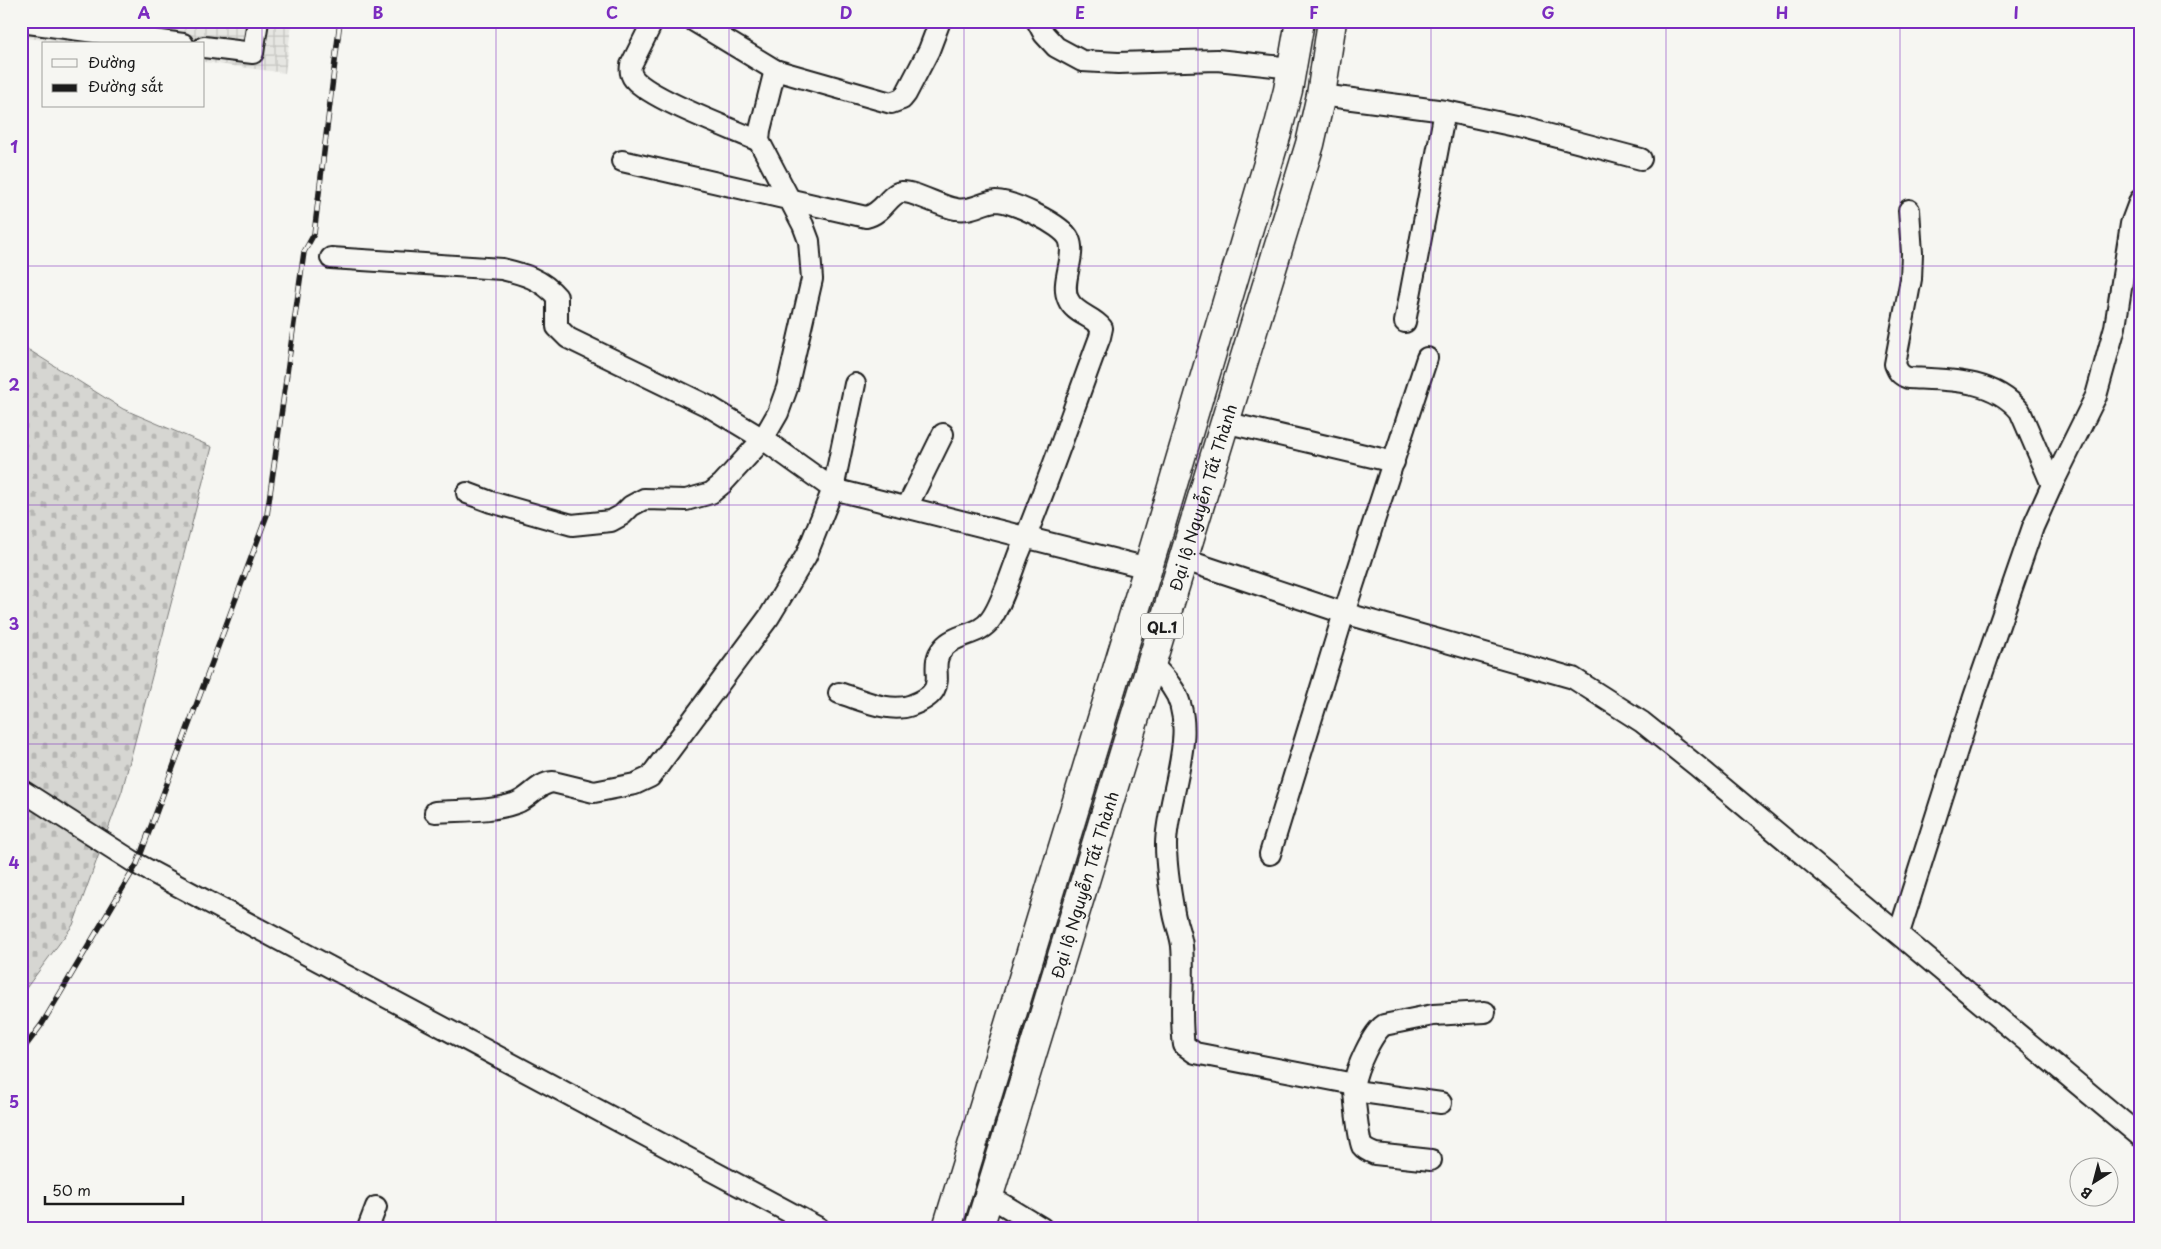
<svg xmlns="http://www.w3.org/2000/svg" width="2161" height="1249" font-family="'Playpen Sans',sans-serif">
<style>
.industrial{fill:url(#industrial-grid)}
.cemetery{fill:url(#cemetery-stones);stroke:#797977}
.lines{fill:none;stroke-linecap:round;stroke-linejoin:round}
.minor-casing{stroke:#1c1c1c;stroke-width:24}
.primary-casing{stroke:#1c1c1c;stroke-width:31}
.minor{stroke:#f6f6f2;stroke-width:20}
.primary{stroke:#f6f6f2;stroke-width:28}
.rail-casing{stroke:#1c1c1c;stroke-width:5.5}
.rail{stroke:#f6f6f2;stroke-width:4;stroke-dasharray:11;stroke-linecap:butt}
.grid{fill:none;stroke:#7b2cbf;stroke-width:1;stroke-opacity:0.55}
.labels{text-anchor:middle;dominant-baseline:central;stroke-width:4;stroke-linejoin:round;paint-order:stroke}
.shield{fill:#f6f6f2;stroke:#5d5d5c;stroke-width:1}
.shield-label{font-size:15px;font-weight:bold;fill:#1c1c1c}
.street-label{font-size:16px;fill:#1c1c1c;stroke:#f6f6f2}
.neatline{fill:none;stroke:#7b2cbf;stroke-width:2}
.grid-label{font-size:16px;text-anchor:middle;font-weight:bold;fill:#7b2cbf}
</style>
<defs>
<pattern id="industrial-grid" width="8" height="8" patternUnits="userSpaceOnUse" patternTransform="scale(1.25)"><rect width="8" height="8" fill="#e6e6e2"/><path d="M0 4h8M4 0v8" fill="none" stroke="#c5c5c1"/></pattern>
<pattern id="cemetery-stones" width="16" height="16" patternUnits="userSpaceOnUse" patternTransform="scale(1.25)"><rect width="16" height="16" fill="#d6d6d2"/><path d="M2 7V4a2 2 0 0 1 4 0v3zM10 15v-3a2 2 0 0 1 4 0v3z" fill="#b7b7b4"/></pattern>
</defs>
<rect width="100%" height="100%" fill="#f6f6f2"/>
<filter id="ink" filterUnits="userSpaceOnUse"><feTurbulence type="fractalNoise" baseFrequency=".02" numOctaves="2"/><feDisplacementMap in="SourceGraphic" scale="10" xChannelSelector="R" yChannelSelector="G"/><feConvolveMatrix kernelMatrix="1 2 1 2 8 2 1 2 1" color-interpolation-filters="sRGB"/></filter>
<g filter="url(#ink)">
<polygon class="industrial" points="21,21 292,21 285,73 204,62 204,44 72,44 21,37"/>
<polygon class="cemetery" points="21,345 123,409 212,447 122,791 73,925 21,995"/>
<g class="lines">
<defs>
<g id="minor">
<path d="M653,21l-22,44c-1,5 -1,9 3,14 17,20 98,50 125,62"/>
<polyline points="694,21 775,70 891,103 902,99 906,94 929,50 940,21"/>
<polyline points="1037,21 1044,34 1056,47 1082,61 1118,63 1217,60 1292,68"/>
<polyline points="21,22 183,44"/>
<polyline points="204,47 253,53 258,21"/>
<polyline points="1321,95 1445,111 1520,127 1641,159"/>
<path d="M622,161l244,56c18,-4 23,-24 36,-25 12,-1 39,15 54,17 15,3 26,-7 40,-8 16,0 66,23 73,38 8,17 -9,42 -1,60 6,15 25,17 34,29l-2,9c-27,72 -51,145 -81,216 -7,18 -17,51 -28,66 -11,17 -36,14 -48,29 -18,21 12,41 -31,57 -22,9 -52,-6 -73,-12"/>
<path d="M1909,210l3,43 -1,26 -16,85c3,8 5,11 13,14 40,2 84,0 112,33l32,74"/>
<path d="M331,258l171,11c21,5 40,10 55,28v30l11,11 142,69 53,32 70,50 315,79"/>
<polyline points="1405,322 1445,111"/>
<polyline points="1224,422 1394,462"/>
<polyline points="467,493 491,502 572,525 611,521 622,515 631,506 644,499 686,500 711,493 722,484 763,439 778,413 787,388 812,279 809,241 803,225 759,141 760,130 775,70"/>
<polyline points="907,507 943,434"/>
<polyline points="1182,559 1344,613 1573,678 1642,722 1697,766 2140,1136"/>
<path d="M1151,663c6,7 14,14 20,23 31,41 -5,112 -5,159 0,23 4,46 8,68 2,12 7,22 8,33 3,33 -3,67 2,99l11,8 159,31"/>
<polyline points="21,790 137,864 819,1228"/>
<path d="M435,812c26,-2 57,0 81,-9 14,-5 22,-20 37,-21l41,10 41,-8 15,-7 119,-160 37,-61 27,-67 22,-105"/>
<polyline points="1270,854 1344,613 1427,358"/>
<polyline points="1899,933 1974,697 2033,527 2052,485 2096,396 2115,327 2131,224 2140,200"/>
<polyline points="1355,1091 1441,1103"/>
<path d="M1431,1160l-56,-6c-5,-2 -10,-4 -13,-8 -3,-5 -9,-56 -8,-62 2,-15 18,-51 30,-59l49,-10 52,-3"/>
<polyline points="989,1196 1042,1228"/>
<polyline points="368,1228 376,1207"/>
</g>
<g id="primary">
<polyline points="947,1228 1154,548 1277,133 1288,90 1300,21"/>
<path id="s1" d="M979,1228l331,-1084 11,-49 11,-74"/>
</g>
</defs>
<use href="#minor" class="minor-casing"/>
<use href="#primary" class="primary-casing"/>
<use href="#minor" class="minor"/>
<use href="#primary" class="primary"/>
<defs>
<polyline id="rail" points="21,1052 42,1024 137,864 267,515 304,252 314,234 340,21"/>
</defs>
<use href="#rail" class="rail-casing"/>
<use href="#rail" class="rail"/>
</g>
</g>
<path class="grid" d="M262,21v1207M496,21v1207M729,21v1207M964,21v1207M1198,21v1207M1431,21v1207M1666,21v1207M1900,21v1207M21,266h2119M21,505h2119M21,744h2119M21,983h2119"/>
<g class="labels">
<rect class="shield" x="1141" y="613.5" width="42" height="25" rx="4"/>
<g class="shield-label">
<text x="1162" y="626">QL.1</text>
</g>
<g class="street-label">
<text stroke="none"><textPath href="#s1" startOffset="764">Đại lộ Nguyễn Tất Thành</textPath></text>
<text stroke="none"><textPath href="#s1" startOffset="359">Đại lộ Nguyễn Tất Thành</textPath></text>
</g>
</g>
<rect width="2161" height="1249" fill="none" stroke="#f6f6f2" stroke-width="55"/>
<rect x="42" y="42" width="162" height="65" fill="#f6f6f2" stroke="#9f9f9c"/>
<rect x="52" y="59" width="25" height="8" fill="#f6f6f2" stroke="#9f9f9c"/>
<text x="88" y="68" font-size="15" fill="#1c1c1c">Đường</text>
<rect x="52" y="84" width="25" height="8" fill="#1c1c1c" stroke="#9f9f9c"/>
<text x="88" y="92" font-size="15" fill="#1c1c1c">Đường sắt</text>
<g transform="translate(2094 1182) rotate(216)"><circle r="24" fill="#f6f6f2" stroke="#9f9f9c"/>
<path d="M0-4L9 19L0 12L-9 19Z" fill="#1c1c1c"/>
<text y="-8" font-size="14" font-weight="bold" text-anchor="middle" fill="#1c1c1c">B</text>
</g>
<path d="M45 1196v8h138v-8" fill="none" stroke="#1c1c1c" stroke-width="2.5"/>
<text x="52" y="1196" font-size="15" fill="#1c1c1c" stroke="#f6f6f2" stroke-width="4" paint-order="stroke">50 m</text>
<rect x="28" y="28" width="2106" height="1194" class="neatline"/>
<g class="grid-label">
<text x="144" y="19">A</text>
<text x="378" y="19">B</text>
<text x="612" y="19">C</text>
<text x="846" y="19">D</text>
<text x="1080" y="19">E</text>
<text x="1314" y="19">F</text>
<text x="1548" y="19">G</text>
<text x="1782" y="19">H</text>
<text x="2016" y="19">I</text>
<text x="14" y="153">1</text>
<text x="14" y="391">2</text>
<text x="14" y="630">3</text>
<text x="14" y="869">4</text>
<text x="14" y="1108">5</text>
</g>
</svg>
